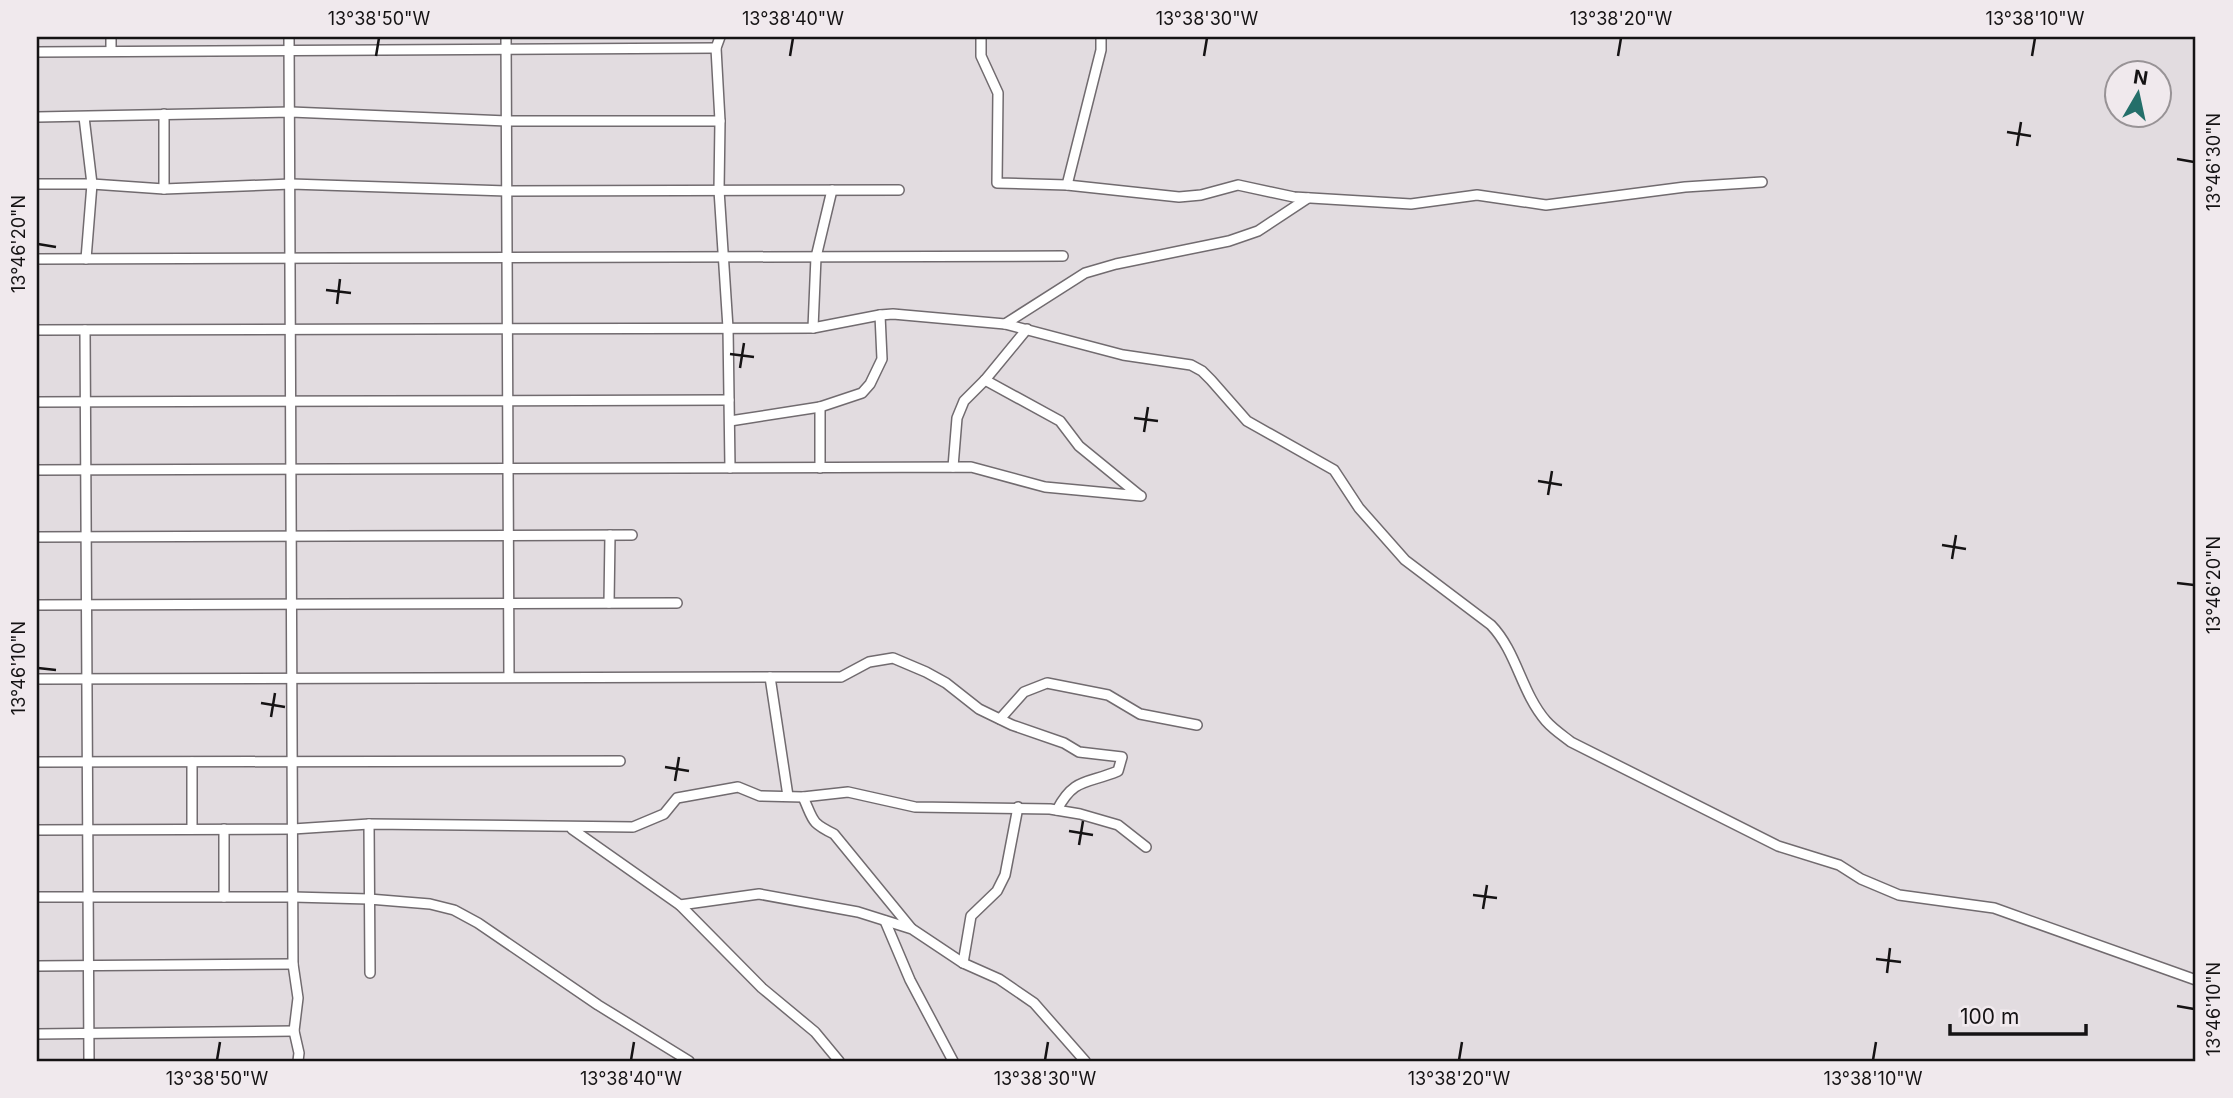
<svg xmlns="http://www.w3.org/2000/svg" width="2233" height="1098" font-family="Inter,sans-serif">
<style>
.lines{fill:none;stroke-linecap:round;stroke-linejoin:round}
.street-casing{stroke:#716b6f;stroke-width:12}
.street{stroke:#fff;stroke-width:9}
.ticks{fill:none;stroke:#151314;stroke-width:2.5}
.neatline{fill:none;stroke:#151314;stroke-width:2.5}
.ticks-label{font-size:18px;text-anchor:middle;fill:#151314}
</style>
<rect width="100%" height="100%" fill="#e2dce0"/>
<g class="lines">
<defs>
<g id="street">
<polyline points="111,37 111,51"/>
<polyline points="289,37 293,964 298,998 294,1031 299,1053 298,1061"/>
<polyline points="506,37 509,677"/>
<polyline points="720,37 716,48 720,121 719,190 728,328 730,468"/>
<polyline points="981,37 981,56 998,93 997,183 1067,185 1179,197 1201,195 1238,185 1294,197 1411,204 1477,195 1546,205 1685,187 1762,182"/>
<polyline points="37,52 716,48"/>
<polyline points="37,117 291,112 507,121 720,121"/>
<polyline points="84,117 92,184 86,259"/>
<polyline points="37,184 92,184 164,189 291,184 507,191 899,190"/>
<polyline points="1067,185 1101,50 1101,37"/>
<polyline points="164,189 164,114"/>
<polyline points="37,259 1063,256"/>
<polyline points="1005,324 1085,273 1116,264 1229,241 1258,231 1308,198"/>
<polyline points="813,328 816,257 832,190"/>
<path d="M37,330l776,-2 67,-13 13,-1 112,10 118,31 68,10 11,6 9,9 36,41 87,49 25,38 46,52 86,65c26,27 30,67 55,96 7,8 16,14 25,21l207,104 61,19 22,14 38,16 95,13 202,72"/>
<polyline points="85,330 89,1061"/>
<polyline points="985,380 1060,421 1079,446 1139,495"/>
<polyline points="37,402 729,400"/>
<polyline points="820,407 820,468"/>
<polyline points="730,421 820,407 862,393 870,384 882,359 880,315"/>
<polyline points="953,467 957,418 964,401 985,380 1027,329"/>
<polyline points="37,470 971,467 1045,487 1141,496"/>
<polyline points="37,537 632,535"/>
<polyline points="609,603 610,535"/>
<polyline points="37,605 677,603"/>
<polyline points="37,679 770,677"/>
<polyline points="1000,719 1024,692 1047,683 1108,695 1140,714 1197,725"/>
<polyline points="37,762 620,761"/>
<polyline points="192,762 192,829"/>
<path d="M788,796l-18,-119h71l28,-15 24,-4 33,14 20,11 33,26 33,16 52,18 15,9 43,5 -4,14c-30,13 -44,6 -61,39"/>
<path d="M803,797c11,24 7,25 31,37l77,94"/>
<polyline points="369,824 370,973"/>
<polyline points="224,829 224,897"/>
<polyline points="572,829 680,905 759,894 858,912 912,929 963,963 999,979 1034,1003 1085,1061"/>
<polyline points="37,830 293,829 369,824 633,827 664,814 677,798 738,787 760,796 803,797 848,792 915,807 1050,809 1080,814 1118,825 1146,847"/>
<polyline points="37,897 293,897 369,899 430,904 454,910 478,923 598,1005 689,1061"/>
<polyline points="680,905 762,988 815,1032 839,1061"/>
<polyline points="885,921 910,980 953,1061"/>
<polyline points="963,963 971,916 997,891 1005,875 1018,807"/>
<polyline points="37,966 293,964"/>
<polyline points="37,1034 294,1031"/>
</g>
</defs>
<use href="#street" class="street-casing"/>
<use href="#street" class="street"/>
</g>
<path class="ticks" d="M376,56l3,-18M790,56l3,-18M1204,56l3,-18M1618,56l3,-18M2032,56l3,-18M2007,132l24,4M2017,146l4,-24M2177,159l17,3M38,244l18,3M326,290l25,3M337,304l3,-25M730,354l24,3M740,368l4,-25M1134,418l24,3M1144,432l4,-25M1538,481l24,4M1548,495l4,-24M1942,545l24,4M1952,559l4,-24M2177,583l17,2M38,668l18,2M261,703l24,4M271,717l4,-24M665,767l24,4M675,781l4,-24M1069,831l24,4M1079,845l4,-24M1473,895l24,3M1483,909l4,-24M1876,959l25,3M1887,973l3,-25M2177,1006l17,3M217,1060l3,-18M631,1060l3,-18M1045,1060l3,-18M1459,1060l3,-18M1873,1060l3,-18"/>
<rect width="2233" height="1098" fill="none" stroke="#f0e9ed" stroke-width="77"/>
<g transform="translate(2138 94) rotate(9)"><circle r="33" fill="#f0e9ed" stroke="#989396" stroke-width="2"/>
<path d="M0-5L12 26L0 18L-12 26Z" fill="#246f6a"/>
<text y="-10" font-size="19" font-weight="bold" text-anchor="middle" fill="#151314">N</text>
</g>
<path d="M1950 1024v10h136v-10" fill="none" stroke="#151314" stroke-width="3.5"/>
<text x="1960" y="1024" font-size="21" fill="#151314" stroke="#f0e9ed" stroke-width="5" paint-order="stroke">100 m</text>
<rect x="38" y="38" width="2156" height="1022" class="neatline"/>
<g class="ticks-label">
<text x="379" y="25">13°38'50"W</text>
<text x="793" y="25">13°38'40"W</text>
<text x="1207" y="25">13°38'30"W</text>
<text x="1621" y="25">13°38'20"W</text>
<text x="2035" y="25">13°38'10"W</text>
<text transform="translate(2214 162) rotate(-90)" y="6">13°46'30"N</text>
<text transform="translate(19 244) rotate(-90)" y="6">13°46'20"N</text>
<text transform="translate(2214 585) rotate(-90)" y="6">13°46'20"N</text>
<text transform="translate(19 668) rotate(-90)" y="6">13°46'10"N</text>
<text transform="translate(2214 1009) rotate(-90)" y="6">13°46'10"N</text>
<text x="217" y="1085">13°38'50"W</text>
<text x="631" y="1085">13°38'40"W</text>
<text x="1045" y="1085">13°38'30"W</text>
<text x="1459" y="1085">13°38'20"W</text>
<text x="1873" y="1085">13°38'10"W</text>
</g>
</svg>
